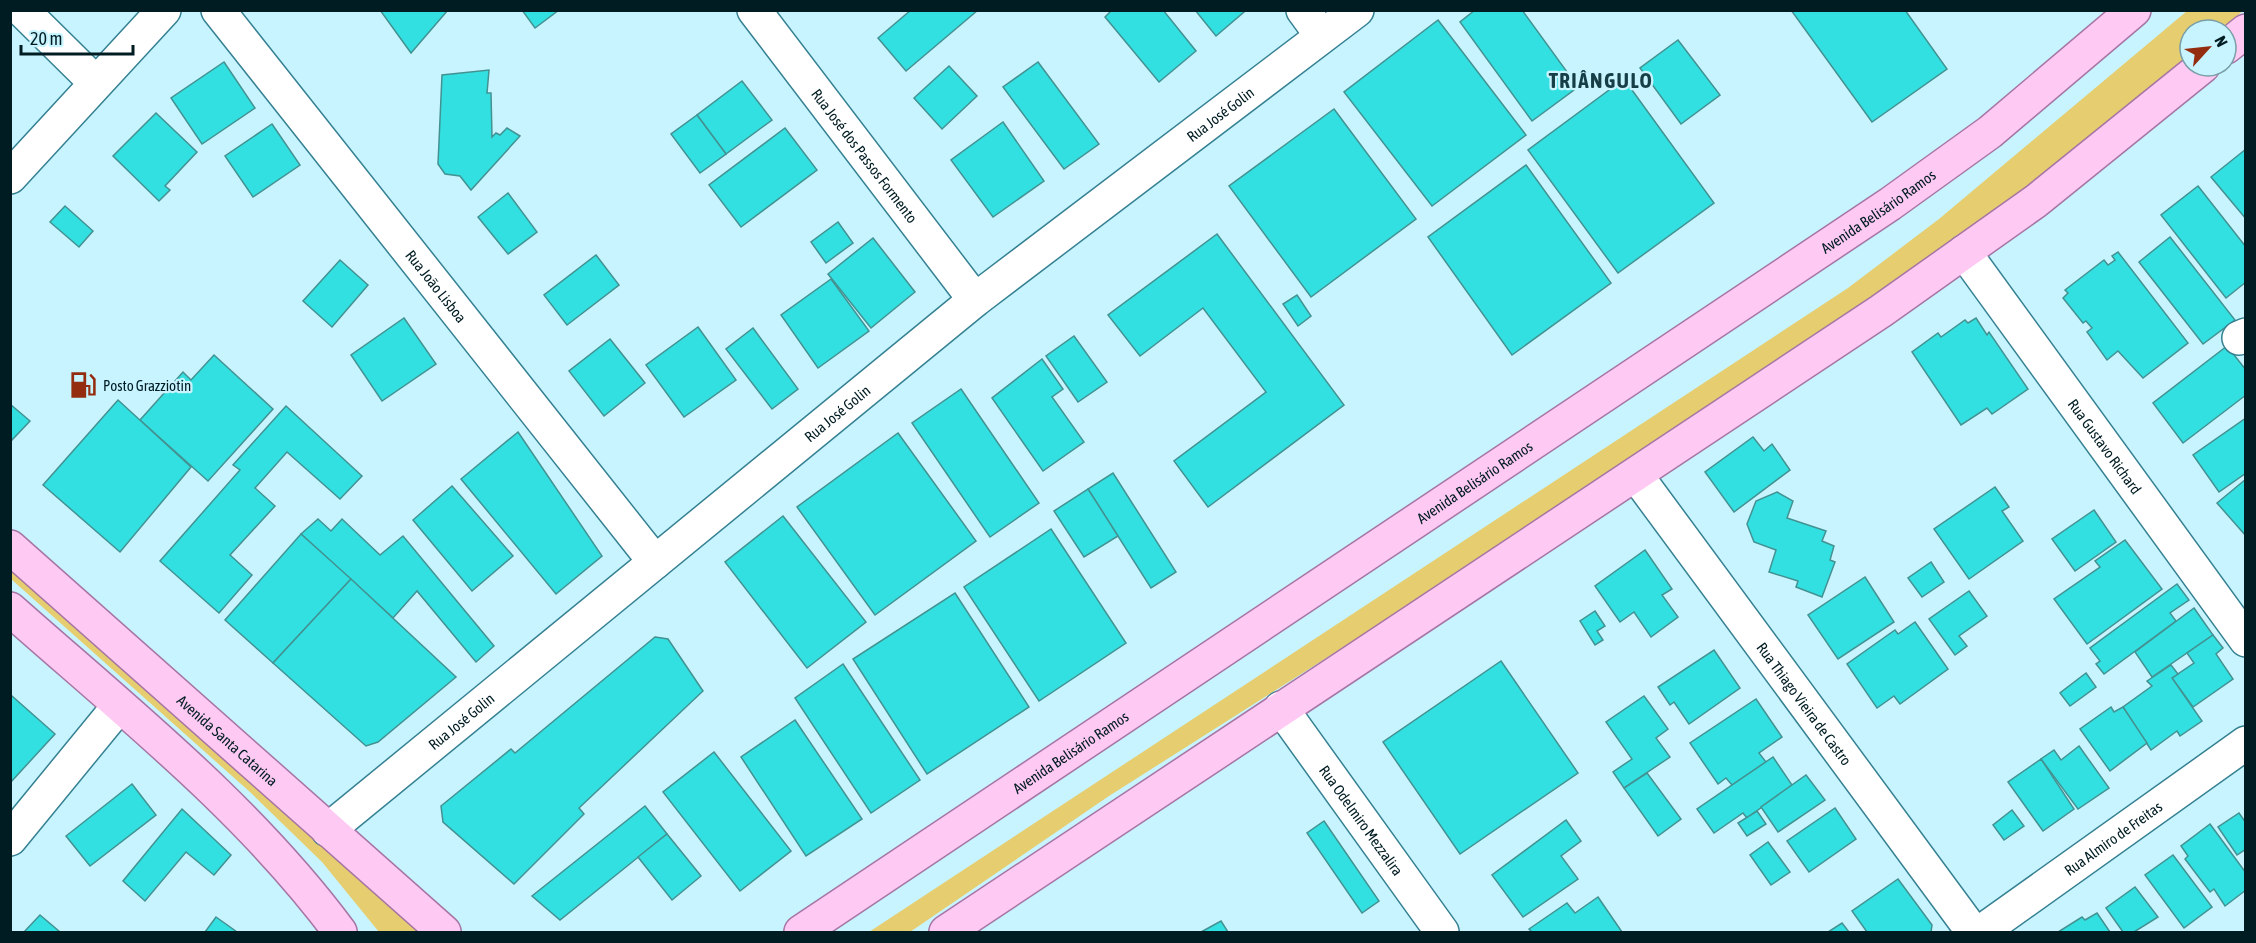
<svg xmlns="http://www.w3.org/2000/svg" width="2256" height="943" font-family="'Asap Condensed',sans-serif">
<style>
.green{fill:#e6cd6f}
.building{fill:#33e0e1;stroke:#429292;stroke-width:1.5}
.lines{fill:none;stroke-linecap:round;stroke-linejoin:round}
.street-casing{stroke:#358192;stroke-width:36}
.secondary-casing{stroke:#358192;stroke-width:36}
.primary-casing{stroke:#a575a4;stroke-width:36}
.street{stroke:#fff;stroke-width:33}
.secondary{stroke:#fff;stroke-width:33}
.primary{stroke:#fec9f2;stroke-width:33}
.labels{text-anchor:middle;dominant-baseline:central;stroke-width:4.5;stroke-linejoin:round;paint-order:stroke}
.street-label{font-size:15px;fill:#001c23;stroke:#c8f4ff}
.poi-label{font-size:15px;fill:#001c23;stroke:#c8f4ff;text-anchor:start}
.district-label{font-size:21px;font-weight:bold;letter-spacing:1.5px;fill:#163e47;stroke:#c8f4ff}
</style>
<rect width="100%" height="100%" fill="#c8f4ff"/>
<g class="green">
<polygon points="2187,11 2243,11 2219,30 2190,30 2190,54 1934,262 1575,500 1109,796 910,932 869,932 1848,288 1939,219"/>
<polygon points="11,560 427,932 379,932 322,862 250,792 11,579"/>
</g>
<g class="building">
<polygon points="380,10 448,10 411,53"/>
<polygon points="522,10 559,10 535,28"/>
<polygon points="911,10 978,10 906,71 878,38"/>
<polygon points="1112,10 1163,10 1196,51 1159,82 1105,17"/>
<polygon points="1195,10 1243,10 1244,12 1216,36"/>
<polygon points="1475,10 1522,10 1578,87 1532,121 1460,22"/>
<polygon points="1791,10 1905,10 1947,69 1872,122"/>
<polygon points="1438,20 1526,135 1432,206 1344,92"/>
<polygon points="1678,40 1720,95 1681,124 1640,68"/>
<polygon points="224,62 255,108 202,144 171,98"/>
<polygon points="1038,62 1099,144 1064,169 1003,87"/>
<polygon points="949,66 977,96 942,129 914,98"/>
<polygon points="489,70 487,93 491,93 492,137 496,133 500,135 507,128 520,136 471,190 460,176 445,174 438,164 442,75"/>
<polygon points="1624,79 1714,203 1618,273 1528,150"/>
<polygon points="742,81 772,120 726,154 697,115"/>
<polygon points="1334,109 1416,219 1311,297 1229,186"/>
<polygon points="156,113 197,152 165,186 170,190 159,201 113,156"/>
<polygon points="697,115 726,154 700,173 671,134"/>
<polygon points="1003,122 1044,181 993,217 951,160"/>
<polygon points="272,124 300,165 253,197 225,156"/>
<polygon points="785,128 817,170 741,227 709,185"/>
<polygon points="2246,149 2246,219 2211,177"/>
<polygon points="1526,165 1611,283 1512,355 1428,237"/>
<polygon points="2198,186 2246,247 2246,282 2226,298 2161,215"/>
<polygon points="508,193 537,232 508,254 478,217"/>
<polygon points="65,206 93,231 79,247 50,222"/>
<polygon points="838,222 853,243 826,263 811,242"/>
<polygon points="1217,234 1344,405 1208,507 1174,461 1266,392 1203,308 1140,356 1108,315"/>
<polygon points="2170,237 2235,320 2203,344 2139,262"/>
<polygon points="873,238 915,292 871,328 828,274"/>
<polygon points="2118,252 2188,343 2143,378 2118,351 2107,360 2087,332 2092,328 2086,321 2083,323 2063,298 2068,293 2065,290 2104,260 2108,265 2115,260 2112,256"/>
<polygon points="596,255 619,285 567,325 544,295"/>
<polygon points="340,260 368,285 332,327 303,301"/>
<polygon points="831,279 869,331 818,368 781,315"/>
<polygon points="1297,295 1311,316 1298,326 1283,304"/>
<polygon points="404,318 436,364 382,401 351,355"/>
<polygon points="1976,318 1987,335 1989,332 2028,389 1992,414 1987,408 1961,425 1912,352 1938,333 1941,337 1965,320 1968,323"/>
<polygon points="698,327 736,380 684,417 646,365"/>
<polygon points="753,328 798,389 772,409 726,349"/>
<polygon points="1074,336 1107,382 1078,402 1046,356"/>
<polygon points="610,339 645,383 604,416 569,371"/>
<polygon points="2227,346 2246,370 2246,395 2183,443 2153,403"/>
<polygon points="214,355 273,409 208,481 140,420 183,372 191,380"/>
<polygon points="1042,359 1063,389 1052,397 1084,442 1043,471 992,398"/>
<polygon points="961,389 1039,503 990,537 912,423"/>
<polygon points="118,400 191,467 120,552 43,485"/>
<polygon points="10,404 30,421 10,442"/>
<polygon points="286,406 362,476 340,499 287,452 255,488 275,506 230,555 252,575 219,613 160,561 240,470 233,465"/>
<polygon points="2246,418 2246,473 2219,492 2193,455"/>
<polygon points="518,432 602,556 556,594 461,479"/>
<polygon points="898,433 976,541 875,615 797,507"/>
<polygon points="1753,437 1764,451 1772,444 1790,470 1734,512 1705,472"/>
<polygon points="1113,473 1176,572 1151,588 1088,489"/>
<polygon points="2246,479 2246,536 2217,503"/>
<polygon points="452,486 513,556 472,591 413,520"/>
<polygon points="1995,487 2009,507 2002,511 2023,541 1969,579 1934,529"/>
<polygon points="1088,489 1118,536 1084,557 1054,511"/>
<polygon points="1777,492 1793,501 1787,518 1826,531 1822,541 1834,546 1830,560 1835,562 1822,597 1796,587 1798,581 1769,572 1776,550 1754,542 1747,524 1756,501"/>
<polygon points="2094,510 2116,542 2075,571 2052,539"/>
<polygon points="783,516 866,622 807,668 725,562"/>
<polygon points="318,519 331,531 342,519 380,555 403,536 494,646 476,662 417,591 393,618 301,534"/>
<polygon points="1051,529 1126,643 1039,701 964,587"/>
<polygon points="301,534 351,579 273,663 225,620"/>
<polygon points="2125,540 2162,589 2087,644 2054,599 2100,567 2095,561"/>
<polygon points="1645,550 1672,589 1662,595 1678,617 1651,637 1634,612 1620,622 1595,586"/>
<polygon points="1931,562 1944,582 1922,597 1908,578"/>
<polygon points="1865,577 1894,622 1838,659 1808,615"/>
<polygon points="351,579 456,677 378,742 366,746 273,663"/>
<polygon points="2177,584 2189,600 2170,613 2176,621 2104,674 2096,664 2100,661 2090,648"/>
<polygon points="1969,591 1987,616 1959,636 1967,646 1955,655 1929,619"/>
<polygon points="955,593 1029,707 927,774 853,659"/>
<polygon points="2194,608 2213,635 2152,677 2135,652"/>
<polygon points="1595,611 1605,626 1597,631 1603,640 1595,645 1580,621"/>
<polygon points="1915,622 1948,669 1900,704 1894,696 1877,708 1847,664 1895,630 1898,634"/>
<polygon points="2213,635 2223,648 2216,654 2233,679 2193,707 2172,678 2194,663 2187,653"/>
<polygon points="655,637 668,639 703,691 579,808 584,814 514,884 443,822 441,806 511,749 515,753"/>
<polygon points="1714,650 1740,688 1689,724 1674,702 1670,705 1658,687"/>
<polygon points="1501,661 1578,773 1460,854 1383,742"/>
<polygon points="843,664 920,780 871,813 795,698"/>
<polygon points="2171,665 2178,674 2172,678 2202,721 2180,736 2177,731 2151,750 2123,707 2152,686 2147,681"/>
<polygon points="2086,673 2096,687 2070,706 2060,693"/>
<polygon points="12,696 55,734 10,783 10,698"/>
<polygon points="1644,696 1668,729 1656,738 1670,757 1624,788 1613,772 1632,759 1606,722"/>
<polygon points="1756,699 1782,737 1759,753 1766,762 1732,785 1726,778 1718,784 1690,743"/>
<polygon points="2111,707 2114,712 2123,707 2147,743 2110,771 2080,729"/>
<polygon points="795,720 862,819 806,856 741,757"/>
<polygon points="2079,746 2109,788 2078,809 2041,759 2054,750 2061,760"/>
<polygon points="714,752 791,851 740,891 663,792"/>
<polygon points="1773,757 1792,785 1747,818 1743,813 1714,833 1697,809"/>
<polygon points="2041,759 2074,809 2043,831 2008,782"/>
<polygon points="1647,773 1681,819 1658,836 1624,788"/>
<polygon points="1806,775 1825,800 1778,832 1761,807"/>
<polygon points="132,784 156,815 90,866 66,836"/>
<polygon points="645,806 667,834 560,920 532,896"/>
<polygon points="1835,808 1856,839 1809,872 1787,841"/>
<polygon points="182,809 231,855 214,875 186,852 145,901 123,881"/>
<polygon points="2012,810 2024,826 2004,840 1993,825"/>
<polygon points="1757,811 1766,824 1747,836 1738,823"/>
<polygon points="2239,813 2246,823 2246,849 2237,855 2218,827"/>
<polygon points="1566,820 1581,841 1561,856 1578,879 1523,917 1492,875"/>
<polygon points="1324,821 1379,901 1362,913 1307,833"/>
<polygon points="2210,824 2246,873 2246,890 2225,906 2214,889 2210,892 2185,859 2188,856 2181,846"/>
<polygon points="667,834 701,876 672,900 638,857"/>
<polygon points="1768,842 1790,872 1771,885 1750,855"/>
<polygon points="2173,855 2212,907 2184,928 2145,875"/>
<polygon points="1898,879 1932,925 1931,932 1867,932 1852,911"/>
<polygon points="2135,887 2158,917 2134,932 2123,932 2106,908"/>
<polygon points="1598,897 1622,932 1532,932 1529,929 1567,903 1575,913"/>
<polygon points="2097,913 2110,932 2058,932 2082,917 2085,920"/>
<polygon points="40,915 60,932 24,932"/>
<polygon points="216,917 237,932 205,932"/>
<polygon points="1221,921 1228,932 1201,932"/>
<polygon points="1842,923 1849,932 1828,932"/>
</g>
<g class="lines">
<defs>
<g id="street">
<polyline points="22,10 95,82"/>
<path id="s1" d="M218,10l437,552"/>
<path id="s2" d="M754,10l221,290"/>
<polyline points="1303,10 1322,36"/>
<polyline points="10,177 164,10"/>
<path id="s3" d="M1964,252l282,388"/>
<polyline points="2239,338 2246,335"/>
<path id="s4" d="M1636,475l337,457"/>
<path id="s5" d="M1281,708l161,224"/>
<polyline points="10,839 119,706"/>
<path id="s6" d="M1981,932l265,-189"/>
</g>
<g id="secondary">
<path id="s7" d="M328,830l647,-530 382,-290"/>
</g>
<g id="primary">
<polyline points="2226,47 2246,31"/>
<path id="s8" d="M10,547l434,385"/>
<path d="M10,609c115,102 238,199 330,323"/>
<path id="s9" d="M801,932l1089,-728 100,-72 144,-122"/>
<polyline points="946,932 1881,311 2036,201 2203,66"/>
</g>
</defs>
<use href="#street" class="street-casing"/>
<use href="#secondary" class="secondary-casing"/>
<use href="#primary" class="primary-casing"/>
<use href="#street" class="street"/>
<use href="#secondary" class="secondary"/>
<use href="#primary" class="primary"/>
</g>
<defs>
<symbol id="fuel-bare" viewBox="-9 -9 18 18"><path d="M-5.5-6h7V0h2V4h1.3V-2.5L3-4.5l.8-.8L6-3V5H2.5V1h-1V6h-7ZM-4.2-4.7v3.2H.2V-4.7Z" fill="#942c10" stroke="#c8f4ff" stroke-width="2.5" paint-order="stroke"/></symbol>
</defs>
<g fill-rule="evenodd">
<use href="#fuel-bare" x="64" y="366" width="38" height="38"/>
</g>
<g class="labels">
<g class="street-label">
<text stroke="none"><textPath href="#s7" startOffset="1144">Rua José Golin</textPath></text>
<text stroke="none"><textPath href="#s2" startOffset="183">Rua José dos Passos Formento</textPath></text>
<text stroke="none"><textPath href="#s9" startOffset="1296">Avenida Belisário Ramos</textPath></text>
<text stroke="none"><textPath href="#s1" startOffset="352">Rua João Lisboa</textPath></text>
<text stroke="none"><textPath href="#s7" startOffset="658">Rua José Golin</textPath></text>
<text stroke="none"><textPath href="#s3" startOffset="240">Rua Gustavo Richard</textPath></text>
<text stroke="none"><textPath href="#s9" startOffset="810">Avenida Belisário Ramos</textPath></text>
<text stroke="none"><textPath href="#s4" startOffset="284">Rua Thiago Vieira de Castro</textPath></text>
<text stroke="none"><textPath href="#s7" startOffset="172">Rua José Golin</textPath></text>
<text stroke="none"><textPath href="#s8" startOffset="291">Avenida Santa Catarina</textPath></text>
<text stroke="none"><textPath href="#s9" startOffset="324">Avenida Belisário Ramos</textPath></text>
<text stroke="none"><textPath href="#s5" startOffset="138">Rua Odelmiro Mezzalira</textPath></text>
<text stroke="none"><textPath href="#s6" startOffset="162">Rua Almiro de Freitas</textPath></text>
</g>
<g class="poi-label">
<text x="103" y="385">Posto Grazziotin</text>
</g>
<g class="district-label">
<text x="1601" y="80">TRIÂNGULO</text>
</g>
</g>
<rect width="2256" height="943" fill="none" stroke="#001c23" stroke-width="24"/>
<g transform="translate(2208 48) rotate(63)"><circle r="28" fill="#c8f4ff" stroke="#789ea7" stroke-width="1.5"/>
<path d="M0-4.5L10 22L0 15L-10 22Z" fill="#942c10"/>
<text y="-9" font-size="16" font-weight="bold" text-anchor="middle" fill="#001c23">N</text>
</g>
<path d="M21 45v9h112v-9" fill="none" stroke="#001c23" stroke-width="3"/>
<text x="30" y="45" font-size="18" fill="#001c23" stroke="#c8f4ff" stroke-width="4.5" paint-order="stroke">20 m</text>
</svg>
